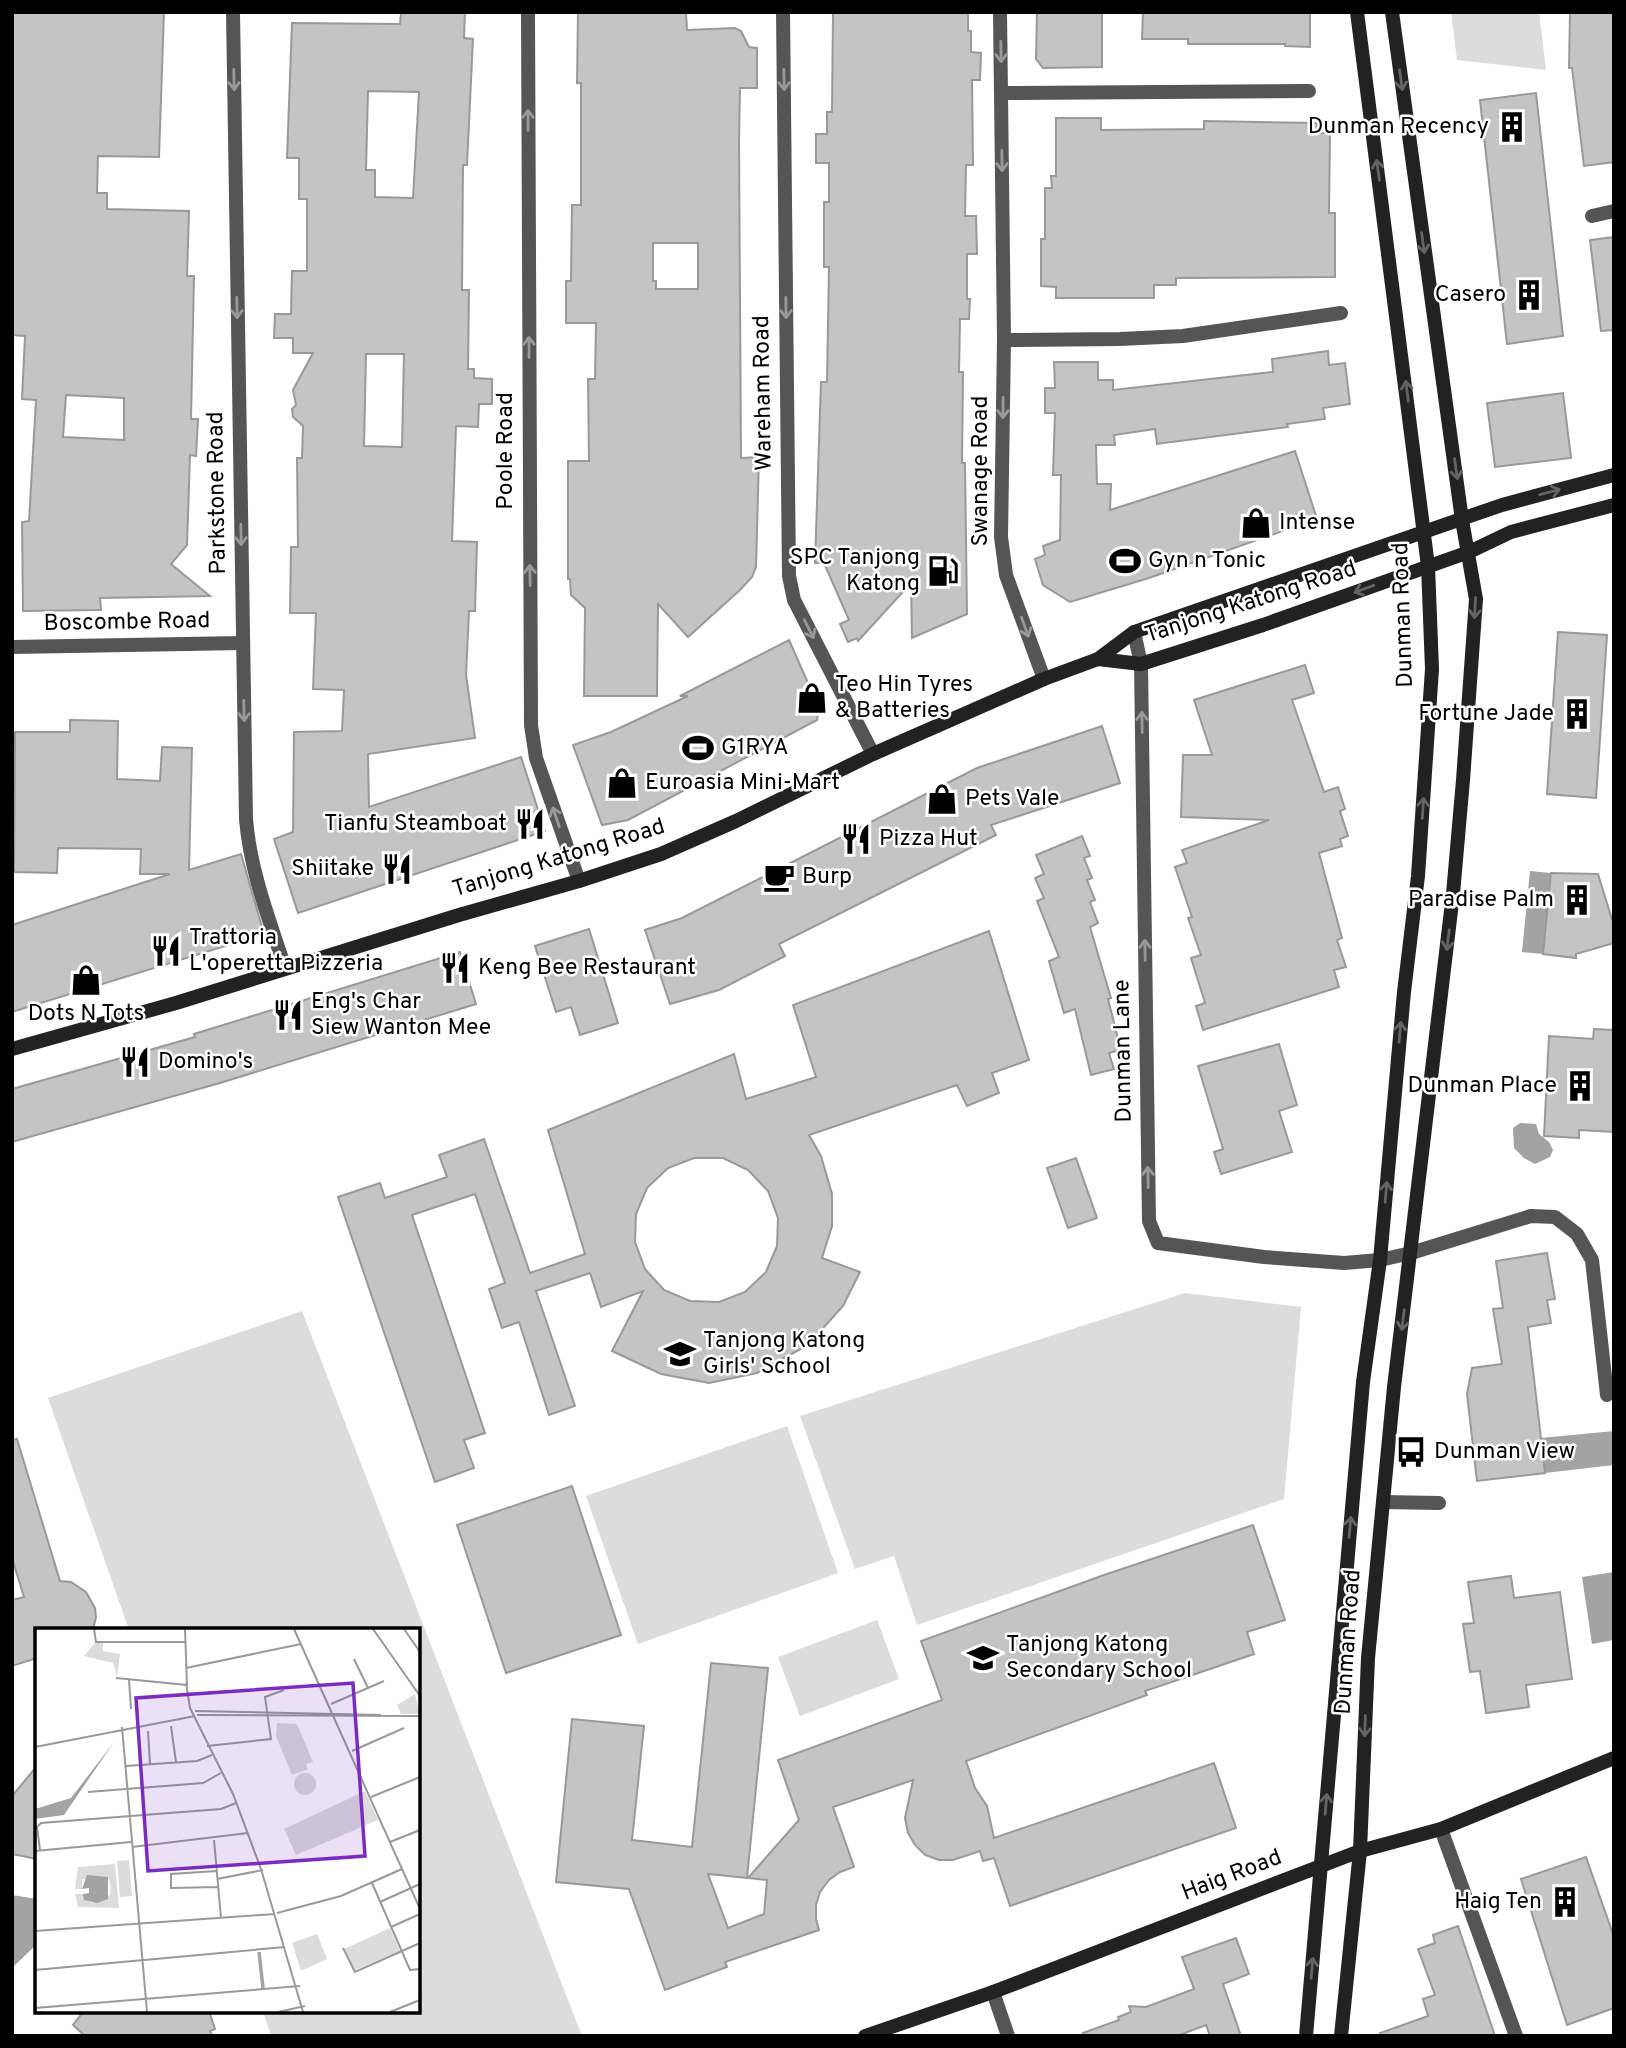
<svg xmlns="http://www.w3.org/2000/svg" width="1626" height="2048" font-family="Overpass,sans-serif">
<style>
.green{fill:#dcdcdc}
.water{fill:#a3a3a3}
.building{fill:#c4c4c4;stroke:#999;stroke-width:2;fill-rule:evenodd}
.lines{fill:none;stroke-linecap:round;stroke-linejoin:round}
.street{stroke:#555;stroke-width:14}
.secondary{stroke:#222;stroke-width:14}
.oneway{stroke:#999}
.oneway2{stroke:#646464}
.labels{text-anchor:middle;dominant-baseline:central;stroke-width:5;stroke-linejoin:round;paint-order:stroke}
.poi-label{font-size:23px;fill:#000;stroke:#fff;text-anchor:start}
.street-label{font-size:23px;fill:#000;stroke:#fff}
.inset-river{fill:none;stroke:#a3a3a3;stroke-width:3.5}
.inset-road{fill:none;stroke:#999;stroke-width:2}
.view{fill:#7b2cbf;fill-opacity:0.15;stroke:#7b2cbf;stroke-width:3.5}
.inset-edge{fill:none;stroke:#000;stroke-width:3.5}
</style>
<rect width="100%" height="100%" fill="#fff"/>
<g class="green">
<polygon points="1451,12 1539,12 1546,70 1457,60"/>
<polygon points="1185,1293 1301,1307 1284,1499 917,1625 894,1556 855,1569 800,1416"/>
<polygon points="302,1311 582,2036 271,2036 263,2011 418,2011 418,1630 129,1630 48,1398"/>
<polygon points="787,1426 838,1573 638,1644 586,1496"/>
<polygon points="877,1620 899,1679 800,1716 778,1657"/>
</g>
<g class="water">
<polygon points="1530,871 1551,873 1543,954 1522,952"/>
<polygon points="1520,1123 1536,1124 1539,1134 1549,1142 1553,1150 1550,1157 1535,1164 1524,1158 1514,1148 1513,1128"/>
<polygon points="1614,1431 1614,1465 1545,1473 1541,1438"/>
<polygon points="1614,1572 1614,1640 1592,1644 1582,1577"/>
<polygon points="12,1895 37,1899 37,1944 12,1968"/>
</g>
<g class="building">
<path d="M12,12h152l-5,145 -61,-1 -1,37h10v16l82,2 -2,65h7l-3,143h7l-2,37 -6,-1 -3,90 -16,19 39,32 -110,2 1,12 -78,1 -1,-89 7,-1 7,-121 -14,-1 3,-63 -13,-1zM66,395l58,3v42l-61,-3z"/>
<path d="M401,12h64l-1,26 9,1 -6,126h-4l-1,125h7l-1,79h6v9l18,1v25h-13l-1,23 -22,-1 -4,115 25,1 -2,69h-6l-3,64 9,63 -107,16 1,53 152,-50 24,74 -247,82 -24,-74 19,-7 1,-100 48,-1 2,-41 -31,-1 3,-76h-26l1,-66h7l-1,-89h5l1,-32 -10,-9 -1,-8 4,-4 -3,-15 20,-37h-20v-15h-19l1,-24h16l1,-43h15v-72h-8v-41h-12l5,-135 108,1zM368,91l51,1 -6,106 -38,-1v-27h-9zM366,354h38l-2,93 -38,-1z"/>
<path d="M578,12h108l1,18 48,-2 6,3 8,16 8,1v40h-17l-1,53 2,317 18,-1 -3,110 -4,10 -12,13 -52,47 -30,-33 -1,92h-73l1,-88 -14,-13 -1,-16h-2v-118h21l-1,-82h7l1,-56h-30v-42h5l1,-76h9v-122h-4zM653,243h45v46h-42v-8h-3z"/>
<polygon points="833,12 968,12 968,31 971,31 971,52 981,53 980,80 972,80 973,165 966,165 965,216 976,216 977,254 967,254 967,299 970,299 969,319 960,319 959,372 963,372 962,463 965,463 967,614 912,638 911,583 858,641 857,638 848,642 840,624 849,620 824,563 815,563 821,382 827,382 829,267 824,267 824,202 829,202 829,163 816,163 816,134 827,134 827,112 832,112"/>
<polygon points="1037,12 1102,12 1102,67 1043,68 1036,59"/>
<polygon points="1143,12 1310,12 1310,47 1285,46 1285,44 1188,44 1188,39 1142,39"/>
<polygon points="1570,12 1614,12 1614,162 1584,166 1572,68 1569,68"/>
<polygon points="1536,93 1563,336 1507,344 1480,100"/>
<polygon points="1056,118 1101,118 1101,130 1204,129 1204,121 1317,123 1317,133 1330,133 1329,213 1335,213 1335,277 1176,278 1176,285 1154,285 1154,298 1056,298 1056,287 1041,286 1041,239 1045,239 1045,188 1052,188 1051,176 1056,176"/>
<polygon points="1614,237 1614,330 1601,331 1590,240"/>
<polygon points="1328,351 1329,365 1345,363 1350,404 1323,408 1325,419 1287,424 1288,427 1157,444 1155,429 1114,435 1115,445 1096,445 1097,484 1111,484 1110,510 1295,451 1317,519 1149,578 1070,602 1043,585 1035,559 1045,555 1043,546 1060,540 1061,475 1053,475 1055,413 1045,413 1045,388 1055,388 1054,362 1098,362 1098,380 1113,380 1113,390 1273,372 1272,359"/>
<polygon points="1563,393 1571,458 1495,467 1487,403"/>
<polygon points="1558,632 1607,635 1596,798 1547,794"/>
<polygon points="789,640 819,708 817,720 628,820 602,825 573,745 611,732 688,696 680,696"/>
<polygon points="1305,665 1314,693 1292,700 1324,792 1338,787 1345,809 1340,811 1348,836 1340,839 1342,846 1319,853 1342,938 1337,940 1346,967 1334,970 1339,987 1203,1030 1196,1006 1205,1003 1191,958 1201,955 1188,918 1192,917 1175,867 1187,863 1182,850 1269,820 1181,817 1183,755 1212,755 1194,700"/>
<polygon points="70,720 118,721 117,779 160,781 162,747 192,748 189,870 241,854 264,934 12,1012 12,925 170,874 140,874 141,849 58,848 57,873 14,872 15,732 70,732"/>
<polygon points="1102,726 1120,783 991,825 996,835 779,944 785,956 719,990 670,1004 645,930 682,918 977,768"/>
<polygon points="1082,836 1090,856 1084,858 1092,878 1087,880 1095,900 1090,902 1098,923 1090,927 1111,998 1108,999 1121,1050 1109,1053 1114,1069 1091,1075 1075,1009 1064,1013 1049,961 1059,957 1037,901 1044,898 1035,878 1044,874 1036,855"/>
<polygon points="1551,873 1598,874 1614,926 1614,943 1576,954 1576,958 1543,954"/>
<polygon points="589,929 618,1023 580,1035 571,1007 556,1012 535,946"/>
<path d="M989,931l40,129 -37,13 7,20 -32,13 -10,-21 -148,50 12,21 11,38v32l-10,32 38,14 -17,34 -35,39 -51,28 -48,10 -48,-9 -49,-23 31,-60 -42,16 -11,-34 -54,18 39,115 -26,9 -30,-93 -17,6 -13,-39 16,-6 -30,-89 -63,21 73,218 -21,7 10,28 -39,14 -97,-285 42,-14 5,15 62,-21 -8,-22 45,-16 46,134 55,-19 -37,-124 186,-76 12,45 70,-22 -23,-72zM694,1158h29l25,12 20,21 10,27 -1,28 -11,26 -21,20 -26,10 -29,-1 -26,-11 -19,-21 -10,-27 1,-28 11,-26 21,-20z"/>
<polygon points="460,952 476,1004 220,1083 12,1142 12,1089 195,1037 194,1034"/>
<polygon points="1594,1029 1614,1030 1614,1132 1579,1130 1579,1138 1544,1136 1549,1036 1593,1039"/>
<polygon points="1279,1044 1297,1105 1279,1111 1292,1152 1221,1174 1214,1152 1223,1149 1198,1066"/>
<polygon points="1076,1158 1097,1218 1068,1228 1047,1168"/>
<polygon points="1547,1253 1555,1299 1547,1300 1551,1323 1528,1327 1545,1473 1477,1481 1467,1394 1472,1368 1502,1364 1493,1309 1503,1308 1496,1261"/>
<polygon points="17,1439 60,1581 71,1582 86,1592 95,1608 96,1617 93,1630 37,1630 37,1658 12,1666 12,1600 24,1597 12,1558 12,1440"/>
<polygon points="572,1486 621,1635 506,1673 457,1525"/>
<polygon points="1253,1525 1285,1620 1247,1632 1254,1654 1145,1691 1147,1695 966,1761 975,1788 987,1806 994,1838 1214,1763 1236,1828 1010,1906 994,1858 983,1861 980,1851 953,1860 939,1860 925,1855 915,1845 908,1833 905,1818 913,1780 833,1807 854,1867 840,1872 829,1880 820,1892 816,1905 816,1919 819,1930 725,1962 727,1967 665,1990 629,1889 556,1882 572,1719 644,1726 632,1840 692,1847 711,1663 768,1668 747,1878 708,1874 728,1928 764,1914 767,1880 748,1878 799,1820 778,1760 942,1700 921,1641 1104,1575"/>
<polygon points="1511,1576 1514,1598 1560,1592 1572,1679 1526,1685 1529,1707 1486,1713 1480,1671 1470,1672 1463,1624 1474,1623 1468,1582"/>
<polygon points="37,1766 37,1859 12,1854 12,1796"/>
<polygon points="1586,1857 1614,1937 1614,2008 1567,2025 1521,1879"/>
<polygon points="1458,1926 1495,2036 1381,2036 1380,2033 1428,2016 1423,1999 1435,1995 1418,1949 1435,1943 1433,1935"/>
<polygon points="1236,1938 1249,1974 1223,1984 1241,2036 1210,2036 1206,2025 1177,2036 1083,2036 1083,2033 1119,2020 1118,2017 1131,2012 1129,2006 1146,2007 1194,1989 1182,1957"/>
<polygon points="84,2011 209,2011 215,2029 210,2031 212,2036 85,2036 73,2025"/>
</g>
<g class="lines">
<g class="street">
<path d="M233,12l13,807c4,51 23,100 39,149"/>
<polyline points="528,12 531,725 536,758 579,881"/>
<polyline points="783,12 789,576 794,600 873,754"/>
<polyline points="1000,12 1004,340 1001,537 1006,575 1044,679"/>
<polyline points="1001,93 1309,91"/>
<polyline points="1592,216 1614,211"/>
<polyline points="1004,340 1120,339 1183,336 1341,313"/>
<polyline points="1134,632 1141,664 1149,1221 1158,1243 1264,1257 1344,1263 1380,1260 1411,1253 1531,1216 1555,1217 1577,1234 1592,1260 1607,1395"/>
<polyline points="12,647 243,643"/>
<polyline points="1383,1502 1439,1503"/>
<polyline points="1441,1829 1516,2036"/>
<polyline points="993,1992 1008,2036"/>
</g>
<g class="secondary">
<polyline points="1098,659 1141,664 1263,625 1469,552 1511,532 1614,505"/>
<polyline points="12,1049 176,1003 459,915 579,881 661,854 736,821 873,754 1044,679 1098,659 1134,632 1502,505 1614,475"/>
<polyline points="865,2036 993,1992 1360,1851 1441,1829 1614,1758"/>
<polyline points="1306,2036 1363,1382 1380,1260 1404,992 1418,876 1432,669 1428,566 1357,12"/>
<polyline points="1341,2036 1360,1851 1368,1658 1394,1387 1453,894 1463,780 1476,599 1462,520 1392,12"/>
</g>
</g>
<defs><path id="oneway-shaft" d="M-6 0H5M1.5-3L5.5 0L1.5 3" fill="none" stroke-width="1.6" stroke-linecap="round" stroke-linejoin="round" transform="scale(1.75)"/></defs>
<g class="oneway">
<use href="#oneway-shaft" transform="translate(1001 52) rotate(89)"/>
<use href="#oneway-shaft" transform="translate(234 80) rotate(89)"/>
<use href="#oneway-shaft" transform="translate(784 80) rotate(89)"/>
<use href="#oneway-shaft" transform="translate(528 120) rotate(-90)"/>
<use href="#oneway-shaft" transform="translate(1002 161) rotate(89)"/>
<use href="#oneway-shaft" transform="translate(237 308) rotate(89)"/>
<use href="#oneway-shaft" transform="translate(786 308) rotate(89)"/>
<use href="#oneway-shaft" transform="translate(529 347) rotate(-90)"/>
<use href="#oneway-shaft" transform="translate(1003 408) rotate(91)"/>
<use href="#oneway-shaft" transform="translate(241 535) rotate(89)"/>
<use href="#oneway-shaft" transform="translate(530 575) rotate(-91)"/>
<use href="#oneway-shaft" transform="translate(1025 627) rotate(70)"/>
<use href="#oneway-shaft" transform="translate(809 629) rotate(63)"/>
<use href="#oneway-shaft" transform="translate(244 711) rotate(89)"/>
<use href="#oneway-shaft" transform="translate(1142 722) rotate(-91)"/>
<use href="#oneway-shaft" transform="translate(556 817) rotate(-109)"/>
<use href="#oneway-shaft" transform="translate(1145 950) rotate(-91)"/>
<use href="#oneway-shaft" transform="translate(1148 1177) rotate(-91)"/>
</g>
<g class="oneway2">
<use href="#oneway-shaft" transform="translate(1401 80) rotate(82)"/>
<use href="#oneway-shaft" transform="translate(1378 170) rotate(-98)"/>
<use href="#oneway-shaft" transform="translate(1423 243) rotate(82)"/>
<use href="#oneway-shaft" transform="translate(1407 391) rotate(-97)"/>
<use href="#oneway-shaft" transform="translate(1456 469) rotate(82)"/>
<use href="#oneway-shaft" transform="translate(1550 492) rotate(-15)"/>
<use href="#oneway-shaft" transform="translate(1364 589) rotate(160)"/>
<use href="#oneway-shaft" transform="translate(1475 608) rotate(93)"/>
<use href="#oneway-shaft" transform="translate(1423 808) rotate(-86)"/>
<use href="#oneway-shaft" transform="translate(1448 940) rotate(97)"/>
<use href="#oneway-shaft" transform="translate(1400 1032) rotate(-85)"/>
<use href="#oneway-shaft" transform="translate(1386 1192) rotate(-85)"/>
<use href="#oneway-shaft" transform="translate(1403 1320) rotate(97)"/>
<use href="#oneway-shaft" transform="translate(1350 1527) rotate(-85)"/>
<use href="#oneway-shaft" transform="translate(1365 1726) rotate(92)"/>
<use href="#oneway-shaft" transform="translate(1326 1804) rotate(-85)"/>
<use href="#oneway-shaft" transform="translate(1312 1968) rotate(-85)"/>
</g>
<defs>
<symbol id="building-bare" viewBox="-9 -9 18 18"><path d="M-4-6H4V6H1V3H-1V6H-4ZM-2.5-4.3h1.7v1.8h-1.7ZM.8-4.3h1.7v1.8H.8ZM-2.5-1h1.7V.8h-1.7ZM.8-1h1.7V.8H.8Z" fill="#000" stroke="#fff" stroke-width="2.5" paint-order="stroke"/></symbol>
<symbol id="shop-bare" viewBox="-9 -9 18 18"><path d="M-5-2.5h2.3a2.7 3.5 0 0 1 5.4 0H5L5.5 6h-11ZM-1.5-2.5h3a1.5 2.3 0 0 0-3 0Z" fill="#000" stroke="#fff" stroke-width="2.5" paint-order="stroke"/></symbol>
<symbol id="stadium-bare" viewBox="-9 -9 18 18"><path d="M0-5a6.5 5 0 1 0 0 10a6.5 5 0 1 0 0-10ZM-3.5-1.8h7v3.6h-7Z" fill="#000" stroke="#fff" stroke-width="2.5" paint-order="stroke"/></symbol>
<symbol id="fuel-bare" viewBox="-9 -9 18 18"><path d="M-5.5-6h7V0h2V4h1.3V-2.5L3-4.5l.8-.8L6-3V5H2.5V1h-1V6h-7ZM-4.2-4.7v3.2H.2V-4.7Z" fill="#000" stroke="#fff" stroke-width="2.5" paint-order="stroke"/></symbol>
<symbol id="restaurant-bare" viewBox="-9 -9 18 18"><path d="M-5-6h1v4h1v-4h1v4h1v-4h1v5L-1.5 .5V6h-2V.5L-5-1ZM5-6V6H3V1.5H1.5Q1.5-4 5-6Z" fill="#000" stroke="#fff" stroke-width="2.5" paint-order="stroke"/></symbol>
<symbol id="cafe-bare" viewBox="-9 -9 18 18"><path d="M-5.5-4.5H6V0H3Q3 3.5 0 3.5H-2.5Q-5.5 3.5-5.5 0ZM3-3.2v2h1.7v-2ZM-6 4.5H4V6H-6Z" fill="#000" stroke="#fff" stroke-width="2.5" paint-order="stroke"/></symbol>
<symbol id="school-bare" viewBox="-9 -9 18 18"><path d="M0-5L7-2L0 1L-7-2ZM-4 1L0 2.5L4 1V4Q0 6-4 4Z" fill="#000" stroke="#fff" stroke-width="2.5" paint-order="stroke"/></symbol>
<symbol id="bus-bare" viewBox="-9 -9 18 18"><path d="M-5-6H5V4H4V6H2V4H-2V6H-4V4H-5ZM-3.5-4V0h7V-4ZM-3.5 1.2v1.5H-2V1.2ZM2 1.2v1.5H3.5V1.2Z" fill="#000" stroke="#fff" stroke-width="2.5" paint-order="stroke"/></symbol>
</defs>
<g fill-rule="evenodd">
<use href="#building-bare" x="1490" y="105" width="44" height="44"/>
<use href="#building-bare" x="1507" y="273" width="44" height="44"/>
<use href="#shop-bare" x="1234" y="501" width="44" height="44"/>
<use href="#stadium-bare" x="1103" y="539" width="44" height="44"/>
<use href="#fuel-bare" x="921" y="549" width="44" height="44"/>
<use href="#shop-bare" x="790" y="676" width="44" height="44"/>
<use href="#building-bare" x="1555" y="692" width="44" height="44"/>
<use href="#stadium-bare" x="676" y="726" width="44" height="44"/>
<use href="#shop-bare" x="600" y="761" width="44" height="44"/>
<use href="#shop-bare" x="920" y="777" width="44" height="44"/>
<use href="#restaurant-bare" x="508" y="802" width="44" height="44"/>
<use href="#restaurant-bare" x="834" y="817" width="44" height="44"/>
<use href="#restaurant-bare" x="375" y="847" width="44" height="44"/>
<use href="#cafe-bare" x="757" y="855" width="44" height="44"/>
<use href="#building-bare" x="1555" y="878" width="44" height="44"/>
<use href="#restaurant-bare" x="144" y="929" width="44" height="44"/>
<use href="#restaurant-bare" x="433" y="946" width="44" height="44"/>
<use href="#shop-bare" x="64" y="958" width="44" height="44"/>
<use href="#restaurant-bare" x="266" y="993" width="44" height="44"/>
<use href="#restaurant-bare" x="113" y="1040" width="44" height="44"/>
<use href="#building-bare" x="1558" y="1064" width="44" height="44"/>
<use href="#school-bare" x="658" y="1332" width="44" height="44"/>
<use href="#bus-bare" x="1389" y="1430" width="44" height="44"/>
<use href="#school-bare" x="961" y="1636" width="44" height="44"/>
<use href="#building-bare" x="1543" y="1880" width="44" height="44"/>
</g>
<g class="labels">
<g class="poi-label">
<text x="1489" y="127" text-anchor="end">Dunman Recency</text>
<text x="1506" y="295" text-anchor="end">Casero</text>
<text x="1279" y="523">Intense</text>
<text x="920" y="558" text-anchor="end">SPC Tanjong<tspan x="920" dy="26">Katong</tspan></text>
<text x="1148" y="561">Gyn n Tonic</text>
<text x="835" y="685">Teo Hin Tyres<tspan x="835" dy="26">&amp; Batteries</tspan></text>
<text x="1554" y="714" text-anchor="end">Fortune Jade</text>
<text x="721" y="748">G1RYA</text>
<text x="645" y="783">Euroasia Mini-Mart</text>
<text x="965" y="799">Pets Vale</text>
<text x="507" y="824" text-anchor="end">Tianfu Steamboat</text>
<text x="879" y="839">Pizza Hut</text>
<text x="374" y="869" text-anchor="end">Shiitake</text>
<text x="802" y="877">Burp</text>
<text x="1554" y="900" text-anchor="end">Paradise Palm</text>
<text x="189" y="938">Trattoria<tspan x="189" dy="26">L'operetta Pizzeria</tspan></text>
<text x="478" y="968">Keng Bee Restaurant</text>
<text x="311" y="1002">Eng's Char<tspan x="311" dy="26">Siew Wanton Mee</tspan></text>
<text x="86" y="1014" text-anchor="middle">Dots N Tots</text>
<text x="158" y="1062">Domino's</text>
<text x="1557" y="1086" text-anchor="end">Dunman Place</text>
<text x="703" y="1341">Tanjong Katong<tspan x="703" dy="26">Girls' School</tspan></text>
<text x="1434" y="1452">Dunman View</text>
<text x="1006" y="1645">Tanjong Katong<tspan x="1006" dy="26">Secondary School</tspan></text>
<text x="1542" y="1902" text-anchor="end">Haig Ten</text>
</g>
<g class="street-label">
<text transform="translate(764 393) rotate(-91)">Wareham Road</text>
<text transform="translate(506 451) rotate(-90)">Poole Road</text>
<text transform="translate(981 471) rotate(-90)">Swanage Road</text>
<text transform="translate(218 493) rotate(-91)">Parkstone Road</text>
<text transform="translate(1251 603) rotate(-18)">Tanjong Katong Road</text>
<text transform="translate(1404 615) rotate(-92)">Dunman Road</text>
<text transform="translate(127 623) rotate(-1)">Boscombe Road</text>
<text transform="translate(559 859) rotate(-17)">Tanjong Katong Road</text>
<text transform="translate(1124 1051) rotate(-91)">Dunman Lane</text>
<text transform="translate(1349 1642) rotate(-86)">Dunman Road</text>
<text transform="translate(1232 1876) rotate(-21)">Haig Road</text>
</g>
</g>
<g transform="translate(35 1628)">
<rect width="385" height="385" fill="#fff"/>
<path d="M60,15h8v8l17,3 -3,22 -4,-13 -29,-7zM380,66l5,20h-19l-4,-9zM242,95l20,1 16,38 -7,2 2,5 -16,6 -16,-39zM259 156a11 11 0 1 1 22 0a11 11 0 1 1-22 0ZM330,163l13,29 -82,35 -12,-26zM94,232l3,36 -12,1 -3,-36zM80,236l4,44 -41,-1 -3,-13h8l9,9 18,-8 1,-8 -3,-10 -26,2v10h-7l3,-22zM355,300l10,23 -47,20 -9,-22zM282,306l10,25 -26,12 -9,-28z" fill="#dcdcdc"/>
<path d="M79,114l-50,73 -29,4v-10l36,-11zM52,247l21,2v22l-11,4 -13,-3 -1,-6 6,-1v-5l-7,1z" fill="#a3a3a3"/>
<path class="inset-river" d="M224,324l4,36"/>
<path class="inset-road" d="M59,1l2,13h89M150,1l2,57M259,1l126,280M338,1l47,67M369,1l16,23M319,31l14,29M151,40l115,-24M81,50l71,7M94,52l2,29M151,55l4,25 43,86 28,75 42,143M296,76l53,-23M160,83l186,4M162,87l223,1M136,98l5,36M87,99l25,285M113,103l2,33M172,118l64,-7 -6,-42 19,-7M0,119l160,-31M317,123l52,-23M91,138l71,-5 15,-6M53,164l115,-9 18,-10M336,169l49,-20M179,212l7,78M355,214l30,-12M97,219l116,-14M5,222l-3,-23 4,-4 180,-14 15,-6M0,223l96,-9M182,243l-46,3v14l47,-1M182,251l46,-9M337,255l38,87 10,-1M345,274l40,-18M242,285l64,-17 61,-27M356,299l29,-13M0,303l240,-17M308,320l12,24 65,-29M0,342l250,-23M0,380l265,-22M243,384l27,-6M355,384l30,-12"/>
<path class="view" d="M318,55l12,173 -217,15 -12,-173z"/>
<rect width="385" height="385" class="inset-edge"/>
</g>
<rect width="1626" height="2048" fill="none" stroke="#000000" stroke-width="28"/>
</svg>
